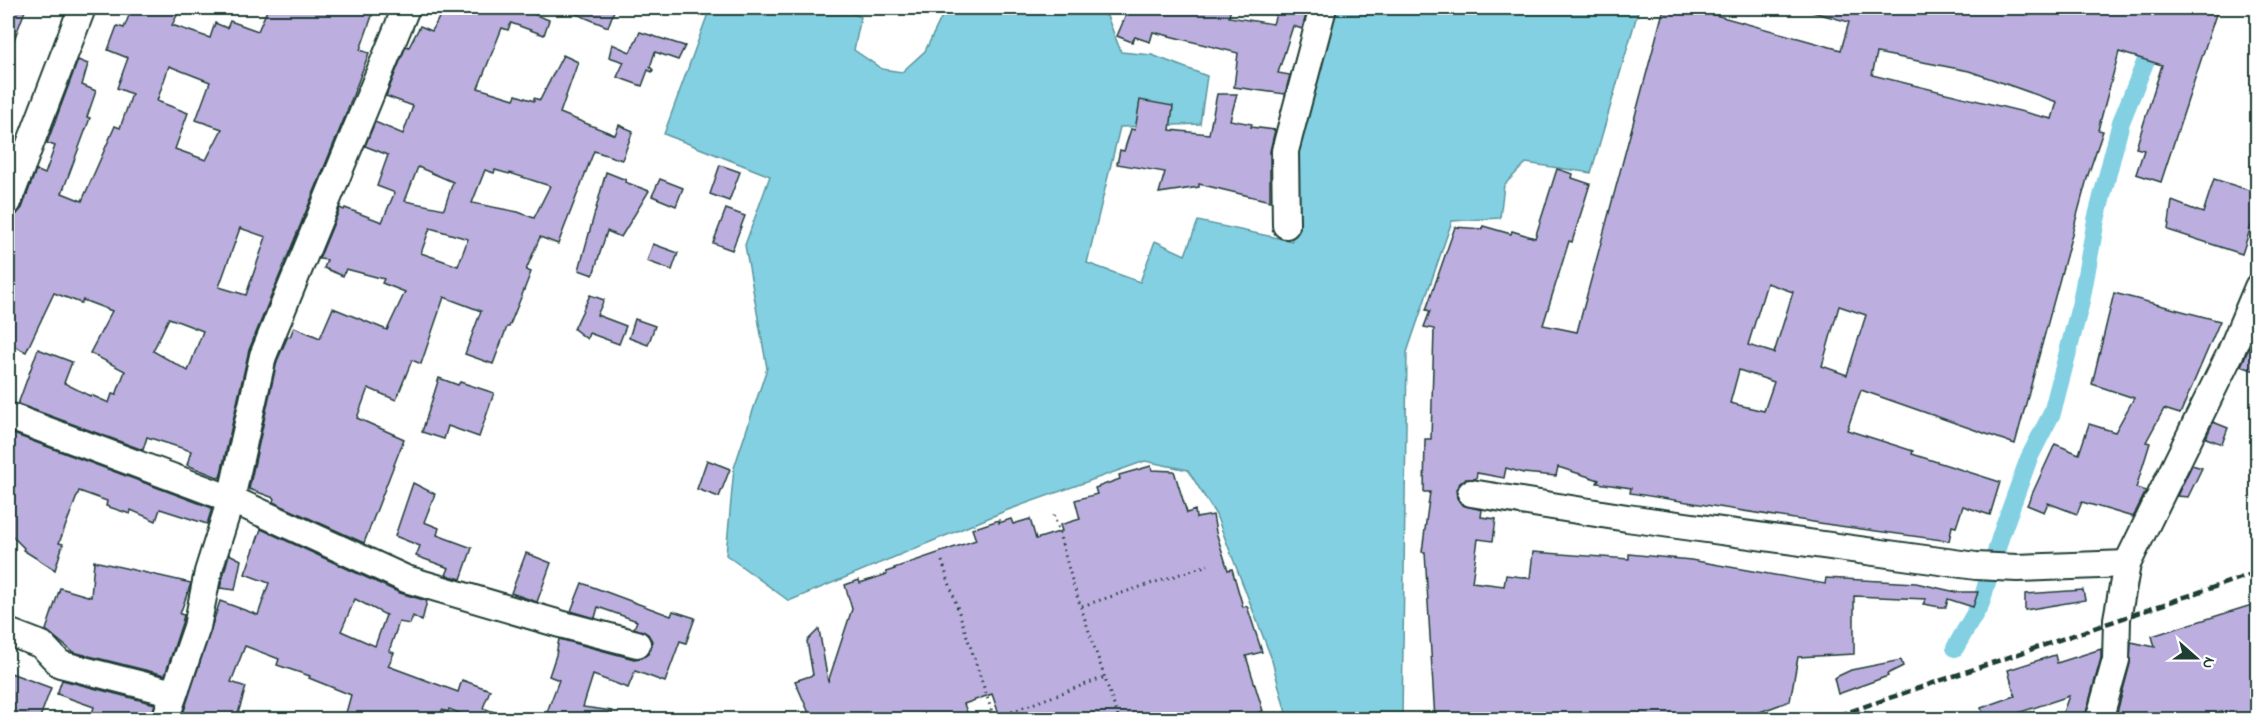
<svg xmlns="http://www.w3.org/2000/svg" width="2265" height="727" font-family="'Indie Flower',sans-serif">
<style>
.water{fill:#83d0e2;stroke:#5b959c;stroke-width:1.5}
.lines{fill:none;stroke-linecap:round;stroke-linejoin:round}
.canal{stroke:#83d0e2;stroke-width:18}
.building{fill:#bcafe0;stroke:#1f3d34;stroke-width:1.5;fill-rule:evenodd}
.minor-casing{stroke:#1f3d34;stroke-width:30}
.path{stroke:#1f3d34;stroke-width:3;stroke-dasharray:1.5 4.5;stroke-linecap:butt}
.minor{stroke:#fff;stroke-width:26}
.rail{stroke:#1f3d34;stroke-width:4.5;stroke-dasharray:9 4.5;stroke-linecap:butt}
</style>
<rect width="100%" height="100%" fill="#fff"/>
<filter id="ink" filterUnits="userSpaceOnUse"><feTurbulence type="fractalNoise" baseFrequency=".0167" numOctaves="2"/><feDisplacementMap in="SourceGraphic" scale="12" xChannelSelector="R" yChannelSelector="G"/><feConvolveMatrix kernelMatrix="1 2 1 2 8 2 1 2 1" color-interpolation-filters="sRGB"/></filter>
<g filter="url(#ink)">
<polygon class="water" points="710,8 840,8 861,17 854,50 882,69 902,72 925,51 946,8 1086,8 1107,16 1121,52 1152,55 1207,76 1200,124 1120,127 1087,263 1140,282 1155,241 1185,255 1198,221 1292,241 1296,130 1335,8 1461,9 1462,8 1639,8 1591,173 1526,163 1504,185 1500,218 1452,221 1407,352 1402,719 1286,719 1286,713 1271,657 1216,515 1188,470 1145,461 1005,511 789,601 726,555 734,468 767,368 745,245 770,176 664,134"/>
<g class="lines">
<polyline class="canal" points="1955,648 1981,603 2001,535 2029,458 2052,413 2081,302 2096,220 2121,122 2167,8"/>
</g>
<g class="building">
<polygon points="8,8 26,8 9,53 8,53"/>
<path d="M132,8h49l-9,17 38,13 5,-15 12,5 3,-7 28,10 10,-23h90l15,5 -13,37 9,3 -25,66 -95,231 -29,128 -33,-13 4,-14 -44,-14 -4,13 -125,-46 20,-55 34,13 -8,21 26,13 1,-1 18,8 3,-9 4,1 9,-24 -35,-18 22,-42 -29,-11 -2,3 -27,-10 -28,59 -18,-9v-126l9,-3 5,-6 14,-38 9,4 10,-28 -8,-3 31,-83 10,4 -6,21 14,6 -9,26 3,1 -28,75 20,8 33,-75 5,2 12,-34 -15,-6 11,-30 -20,-8 9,-24 7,2zM169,66l41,16 -14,38 26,9 -16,31 -31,-11 13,-36 -31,-12zM240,228l26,9 -20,58 -27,-8zM169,318l34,13 -15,40 -35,-20z"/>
<path d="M444,8h73l32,12 -5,15 -33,-12 -3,7 -6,-2 -24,60 36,11 2,-4 18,6v-3l6,2 23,-45 15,7 -18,51 55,22 4,-10 14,6 -11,29 -28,-9 -36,93 -18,-7 -14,33 5,2 -7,18 -15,37h-2l-14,37 -28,-10 16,-43 -37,-14 -23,67 -9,-4 -16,40 -28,-12 -11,30 47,21 -40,104 -91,-41 1,-4 -25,-9 28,-128 11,-25 2,1 4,-10 26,11 13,-30 54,22 18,-38 -23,-9 2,-4 -38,-10 -3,7 -19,-8 3,-8 -8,-1 21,-51 4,2 1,-2 37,14 12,-28 -1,-2 -16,-6 11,-31 -23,-9 10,-24 28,12 10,-28 -27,-10 20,-50 3,1 11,-21 12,5zM418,167l35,15 -9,27 -39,-8zM485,170l9,3 1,-3 14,4 1,-1 40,13 -16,32 -16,-6 -46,-9zM430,228l38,11 -10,27 -37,-13z"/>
<polygon points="562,8 615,8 608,27"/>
<polygon points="1129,8 1231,8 1229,17 1273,24 1278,8 1308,8 1302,29 1293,26 1278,73 1290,75 1285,94 1234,87 1238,53 1153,32 1150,42 1135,37 1132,42 1117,36"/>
<path d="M1664,8h26l151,42 8,-28 -37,-10v-4h406l-57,174 -25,-8 8,-24 -8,-2 26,-83 -43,-13 -21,78 5,1 -15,44 -73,269 -154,-54 -14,40 66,21 -1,3 88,28 -10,33 -27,-9 -7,21 -4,-1 -3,15 -117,-16 -202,-32 1,-5 -34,-5 2,-3 -41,-13 -2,9 -33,-3 -17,-5 -2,10 -27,-5 -1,6h-11l-6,5 -3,6 1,8 5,7 20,5 -1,7 15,2 -3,22 -15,-2 -6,43 32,4 2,-11 24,3 3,-26 96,7v-5l62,6 134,24 1,-6 90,5 40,9h22l-5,15 -25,-8 -2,8h-6l-17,-3 3,-5 -72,-3v58l-56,3 -8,44 -52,19h-303l-10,-168h-3l8,-60h-6l1,-53h6l3,-110 -10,-2 6,-16 -4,-1 29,-83 27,2 1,-3 28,8 1,-3 23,7 22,-69 16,5 -1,4 18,6 -18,58 -3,-1 -26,84 34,7zM1877,53l92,18 88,31 -5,17 -180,-44zM1767,283l26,9 -19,61 -26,-8zM1839,306l27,9 -19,60 -25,-9zM1739,370l35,12 -10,29 -34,-8z"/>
<polygon points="640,32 685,46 678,60 655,52 650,67 653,70 652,72 648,70 642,86 617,77 624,62 609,57 612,44 630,52"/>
<polygon points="1217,94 1237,94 1230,120 1252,124 1251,127 1275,130 1270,151 1270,201 1199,184 1199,187 1159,193 1165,172 1117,164 1120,150 1124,151 1131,129 1135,130 1140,100 1173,106 1170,130 1209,134"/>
<polygon points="720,165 740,172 729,201 710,194"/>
<polygon points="606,172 626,180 625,182 649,191 621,237 607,231 593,275 579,270"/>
<polygon points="660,179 683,188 676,206 652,196"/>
<polygon points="2214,179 2258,193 2258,205 2242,254 2168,230 2172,201 2203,213"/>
<polygon points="726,209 745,216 732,250 713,243"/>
<polygon points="653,244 678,253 672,270 647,261"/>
<polygon points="2114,293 2220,321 2180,414 2164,409 2146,442 2150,443 2136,488 2146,491 2133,517 2082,502 2077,514 2048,503 2044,512 2027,505 2055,444 2079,454 2089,424 2115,432 2134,398 2092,384"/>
<polygon points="590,295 604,300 597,315 626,326 619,344 589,333 587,339 574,329"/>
<polygon points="635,319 655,326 648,345 629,338"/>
<polygon points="2258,327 2258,372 2241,366"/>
<polygon points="439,378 458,385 460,382 494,393 479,437 448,426 444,439 422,432"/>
<polygon points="2213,422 2228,428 2222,444 2206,438"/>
<polygon points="8,432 212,508 207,524 160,509 156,521 131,510 130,514 106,506 107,501 79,491 59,543 63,544 55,570 23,550 24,548 8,532"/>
<polygon points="707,460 730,469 719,497 697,489"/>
<polygon points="2192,465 2202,468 2188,497 2177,496"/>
<polygon points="1151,466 1152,470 1174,471 1187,513 1195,510 1196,518 1213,515 1216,532 1228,570 1232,569 1243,607 1247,606 1262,652 1246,656 1263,711 1238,720 1001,720 992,694 964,704 970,720 861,720 859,713 840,720 812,720 795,681 813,675 807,641 819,629 828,682 852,609 845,585 859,580 860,583 887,574 886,572 895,569 894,568 976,540 972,529 999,520 999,523 1011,519 1013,524 1030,519 1036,539 1062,531 1060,525 1080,519 1075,500 1097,494 1095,488 1120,479 1119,475"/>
<polygon points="413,483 435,494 424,522 439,528 437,535 472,548 461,579 446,575 449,568 416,556 420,546 395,536"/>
<path d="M261,529l139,64 27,8 -5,20 -9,-5 -3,8 -11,-2 -10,29 5,2 -6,13 70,26 4,-12 28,10 -7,18 28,10v2h-35l-27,-11 -1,3 -6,-2 -4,10h-94l7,-25 -42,-17 1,-2 -33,-11 2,-6 -34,-13 -14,36 15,5 -10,33h-55l39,-119 38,14 11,-32 -24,-9zM355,599l31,16 -11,31 -34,-15z"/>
<polygon points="526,553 551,563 537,602 511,593"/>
<polygon points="229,554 241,560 235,590 220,588"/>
<polygon points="94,561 191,583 180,614 184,615 182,623 165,675 73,652 46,630 60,588 91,597"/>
<polygon points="582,583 671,616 673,611 695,618 686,643 680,641 665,682 635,671 628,688 593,675 583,707 612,711 611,720 568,720 547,712 559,680 549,676 556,655 559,639 634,659 642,658 648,654 651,648 652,641 648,634 634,628 637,621 598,607 595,618 571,611"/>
<polygon points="2083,590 2085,600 2025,610 2025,594"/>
<polygon points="2258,603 2255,644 2258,644 2258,720 2115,720 2130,664 2131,642 2155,647 2152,636"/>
<polygon points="2101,649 2101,658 2084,720 2060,720 2069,696 1997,720 1985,720 1981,708 2015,696 2008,670 2055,655 2057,663"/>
<polygon points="1901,660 1903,666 1887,674 1888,676 1838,694 1834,678 1851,670"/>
<polygon points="8,672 51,688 39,720 8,720"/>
<polygon points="62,680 155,704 150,720 90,720 94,707 57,694"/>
</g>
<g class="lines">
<defs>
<g id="minor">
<polyline points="8,202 82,8"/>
<polyline points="1286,225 1285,151 1323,8"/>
<polyline points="8,416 231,499 406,579 560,624 637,644"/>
<polyline points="1471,493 1627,518 1976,566 2017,568 2127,564"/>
<polyline points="8,632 42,645 60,664 174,693"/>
<polyline points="165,720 197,627 208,572 231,499 263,356 406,8"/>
<polyline points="2099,720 2116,660 2117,619 2127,564 2230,354 2258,287"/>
</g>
</defs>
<use href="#minor" class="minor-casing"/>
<g class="path">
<polyline points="1054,515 1073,584 1119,720"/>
<polyline points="942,561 994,718"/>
<polyline points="1082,606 1208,565"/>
<polyline points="989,720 1105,677"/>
</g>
<use href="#minor" class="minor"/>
<polyline class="rail" points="1825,720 2258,572"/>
</g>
</g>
<rect width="2265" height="727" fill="none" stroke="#fff" stroke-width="30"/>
<rect x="15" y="15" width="2235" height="697" fill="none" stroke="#1f3d34" stroke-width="2" filter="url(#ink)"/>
<g transform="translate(2196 658) rotate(111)" stroke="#ffffff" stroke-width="4.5" paint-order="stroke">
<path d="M0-4.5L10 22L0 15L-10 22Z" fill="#1f3d34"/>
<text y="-9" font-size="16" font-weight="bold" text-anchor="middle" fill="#1f3d34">N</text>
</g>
</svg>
